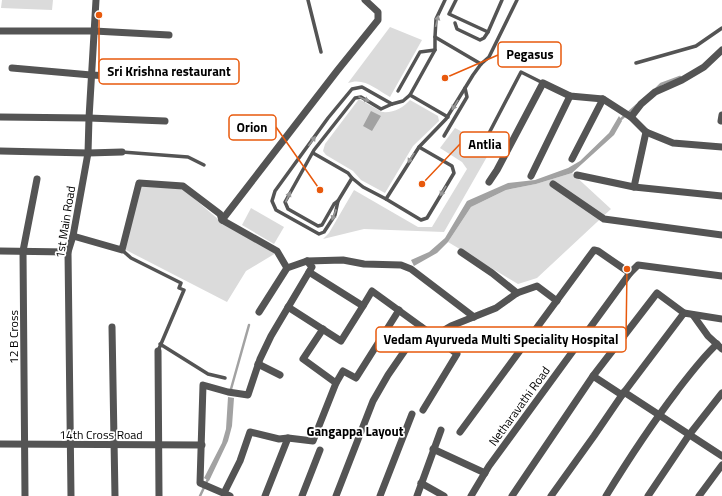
<svg xmlns="http://www.w3.org/2000/svg" width="722" height="496" font-family="'Titillium Web',sans-serif">
<style>
.green{fill:#dbdbdb}
.water{fill:#a2a2a2}
.lines{fill:none;stroke-linecap:round;stroke-linejoin:round}
.stream{stroke:#a2a2a2;stroke-width:2.5}
.lane{stroke:#545454;stroke-width:3.5}
.street{stroke:#545454;stroke-width:7}
.oneway{fill:#989898}
.labels{text-anchor:middle;dominant-baseline:central;stroke-width:3.5;stroke-linejoin:round;paint-order:stroke}
.street-label{font-size:12px;fill:#000;stroke:#fff}
.neighbourhood-label{font-size:13px;font-weight:bold;fill:#000;stroke:#fff}
.leader{fill:none;stroke:#e8590c;stroke-width:1.5}
.callout-dot{fill:#e8590c;stroke:#fff;stroke-width:1.5}
.callout{fill:#fff;stroke:#e8590c;stroke-width:1.5}
.callout-label{font-size:13px;text-anchor:middle;font-weight:bold;fill:#000}
</style>
<rect width="100%" height="100%" fill="#fff"/>
<g class="green">
<polygon points="2,0 53,0 52,10 1,8"/>
<path d="M390,27l32,13 -32,57c-14,-8 -26,-20 -42,-14z"/>
<path d="M359,99l23,13c12,1 21,-4 28,-12l28,16 1,5 -26,25 -28,47 -24,-13 -8,-9 -27,-16 -3,-4 2,-7z"/>
<polygon points="455,128 492,148 444,232 364,229 323,239 329,233 354,190 418,227 432,227 467,169 462,162 440,148"/>
<polygon points="572,173 611,209 537,278 518,284 448,242 471,207 506,190 536,184"/>
<polygon points="141,185 183,189 219,220 276,253 246,271 227,302 126,250 126,245"/>
<polygon points="251,208 284,227 274,244 242,225"/>
</g>
<g class="water">
<polygon points="371,111 381,116 372,131 363,126"/>
<polygon points="619,116 622,121 614,135 572,173 536,184 506,190 471,207 448,242 437,253 414,266 411,260 429,252 445,238 467,201 508,183 535,180 568,168 580,161 609,133"/>
<polygon points="228,397 234,398 232,426 228,441 209,481 204,478 222,443 226,429"/>
</g>
<g class="lines">
<g class="stream">
<polyline points="656,89 661,84 680,77"/>
<polyline points="620,120 637,105"/>
<polyline points="231,389 249,325"/>
<polyline points="200,496 209,477"/>
</g>
<g class="lane">
<polyline points="308,0 321,52"/>
<polyline points="456,0 449,14 488,32 502,0"/>
<polyline points="455,23 457,29 480,40 484,38 488,32"/>
<polyline points="435,37 481,64"/>
<polyline points="636,63 696,46 722,28"/>
<polyline points="398,91 420,52 435,50"/>
<polyline points="410,95 448,117"/>
<polyline points="392,104 362,87 352,89 328,118 275,191 272,201 276,210 319,234 324,232 335,215 338,201 352,178 363,187 386,199 419,147 446,119 473,75 481,64 489,57 517,0"/>
<polyline points="444,136 467,97 465,88"/>
<polyline points="487,137 521,72 543,83"/>
<polyline points="122,152 188,157 204,165"/>
<polyline points="313,153 348,173 352,178"/>
<polyline points="386,199 421,220 427,218 454,173 452,166 419,147"/>
<polyline points="338,201 334,204 322,225 318,226 288,209 285,202 314,150 355,98 361,97 381,109 392,104 403,101 410,95 435,50 435,37 436,19 445,0"/>
<polyline points="122,250 131,258 181,283 179,288 184,290 158,351"/>
<polyline points="160,344 208,374 225,378"/>
</g>
<g class="street">
<polyline points="0,31 94,31 169,35"/>
<polyline points="12,68 91,75 169,79"/>
<polyline points="0,117 89,118 165,121"/>
<polyline points="631,117 641,104 655,92 682,80 704,67 722,50"/>
<polyline points="721,121 722,115"/>
<polyline points="0,151 88,153 122,152"/>
<polyline points="572,159 603,99"/>
<polyline points="577,175 634,187 722,196"/>
<polyline points="531,176 570,96"/>
<polyline points="489,182 497,170 543,83 570,96 603,99 631,117 646,132 673,143 722,147"/>
<polyline points="553,184 604,219 722,235"/>
<polyline points="634,187 646,132"/>
<polyline points="222,220 337,71 378,20 378,12 365,0"/>
<polyline points="73,236 122,250 139,183 183,186 220,214 222,220 277,251 287,268"/>
<polyline points="0,251 68,252"/>
<polyline points="461,252 492,273 517,293"/>
<polyline points="309,272 363,306 372,291 434,336 451,326 496,308 517,293 537,286 557,301"/>
<polyline points="288,307 341,341 363,306"/>
<polyline points="259,312 287,268 307,261 343,260 364,264 401,265 411,269 474,317"/>
<polyline points="693,315 708,336 722,349"/>
<polyline points="112,327 115,496"/>
<polyline points="158,351 159,496"/>
<polyline points="258,364 280,375"/>
<polyline points="336,383 343,371 356,378 399,310"/>
<polyline points="624,392 722,456"/>
<polyline points="622,395 593,376 657,293 684,313"/>
<polyline points="423,410 457,354 434,336"/>
<polyline points="460,432 594,250 598,251 630,273"/>
<polyline points="0,444 202,445"/>
<polyline points="433,449 485,473"/>
<polyline points="421,483 444,496"/>
<polyline points="224,493 240,461 250,432 279,439 288,438 313,441 336,383 303,359 323,329"/>
<polyline points="25,496 23,251 37,179"/>
<polyline points="71,496 68,252 73,236 88,153 89,118 96,0"/>
<polyline points="230,496 200,483 203,385 228,392 248,395 260,359 271,336 312,267 307,261"/>
<polyline points="265,496 288,438"/>
<polyline points="302,496 320,450"/>
<polyline points="336,496 373,401 388,375 421,327"/>
<polyline points="380,496 412,414"/>
<polyline points="417,496 441,430"/>
<polyline points="471,496 489,466 630,273 638,265 722,276"/>
<polyline points="512,496 593,376"/>
<polyline points="551,496 594,436 622,395 684,313 722,319"/>
<path d="M606,496c22,-36 45,-71 71,-105 13,-17 25,-33 40,-47"/>
<polyline points="648,496 689,435 722,393"/>
<polyline points="699,496 722,465"/>
</g>
</g>
<defs><path id="oneway-solid" d="M-6-.8H1V-3.2L6.5 0L1 3.2V.8H-6Z"/></defs>
<g class="oneway">
<use href="#oneway-solid" transform="translate(437 21) rotate(-76)"/>
<use href="#oneway-solid" transform="translate(364 99) rotate(23)"/>
<use href="#oneway-solid" transform="translate(455 105) rotate(121)"/>
<use href="#oneway-solid" transform="translate(312 141) rotate(-54)"/>
<use href="#oneway-solid" transform="translate(411 158) rotate(122)"/>
<use href="#oneway-solid" transform="translate(443 191) rotate(121)"/>
<use href="#oneway-solid" transform="translate(288 197) rotate(-65)"/>
<use href="#oneway-solid" transform="translate(334 215) rotate(111)"/>
</g>
<g class="labels">
<g class="street-label">
<text transform="translate(65 222) rotate(-81)">1st Main Road</text>
<text transform="translate(13 337) rotate(-90)">12 B Cross</text>
<text transform="translate(519 406) rotate(-54)">Netharavathi Road</text>
<text x="101" y="434">14th Cross Road</text>
</g>
<g class="neighbourhood-label">
<text x="355" y="431">Gangappa Layout</text>
</g>
</g>
<path class="leader" d="M445 78L498 55M99 15L99 72M320 190L276 127M422 184L460 144M627 269L626 339"/>
<g class="callout-dot">
<circle cx="445" cy="78" r="4"/>
<circle cx="99" cy="15" r="4"/>
<circle cx="320" cy="190" r="4"/>
<circle cx="422" cy="184" r="4"/>
<circle cx="627" cy="269" r="4"/>
</g>
<g class="callout">
<rect x="498" y="42" width="63" height="25" rx="4"/>
<rect x="99" y="59" width="140" height="25" rx="4"/>
<rect x="229" y="115" width="47" height="25" rx="4"/>
<rect x="460" y="132" width="49" height="25" rx="4"/>
<rect x="376" y="327" width="250" height="25" rx="4"/>
</g>
<g class="callout-label">
<text x="530" y="59">Pegasus</text>
<text x="169" y="76">Sri Krishna restaurant</text>
<text x="252" y="132">Orion</text>
<text x="485" y="149">Antlia</text>
<text x="501" y="344">Vedam Ayurveda Multi Speciality Hospital</text>
</g>
</svg>
